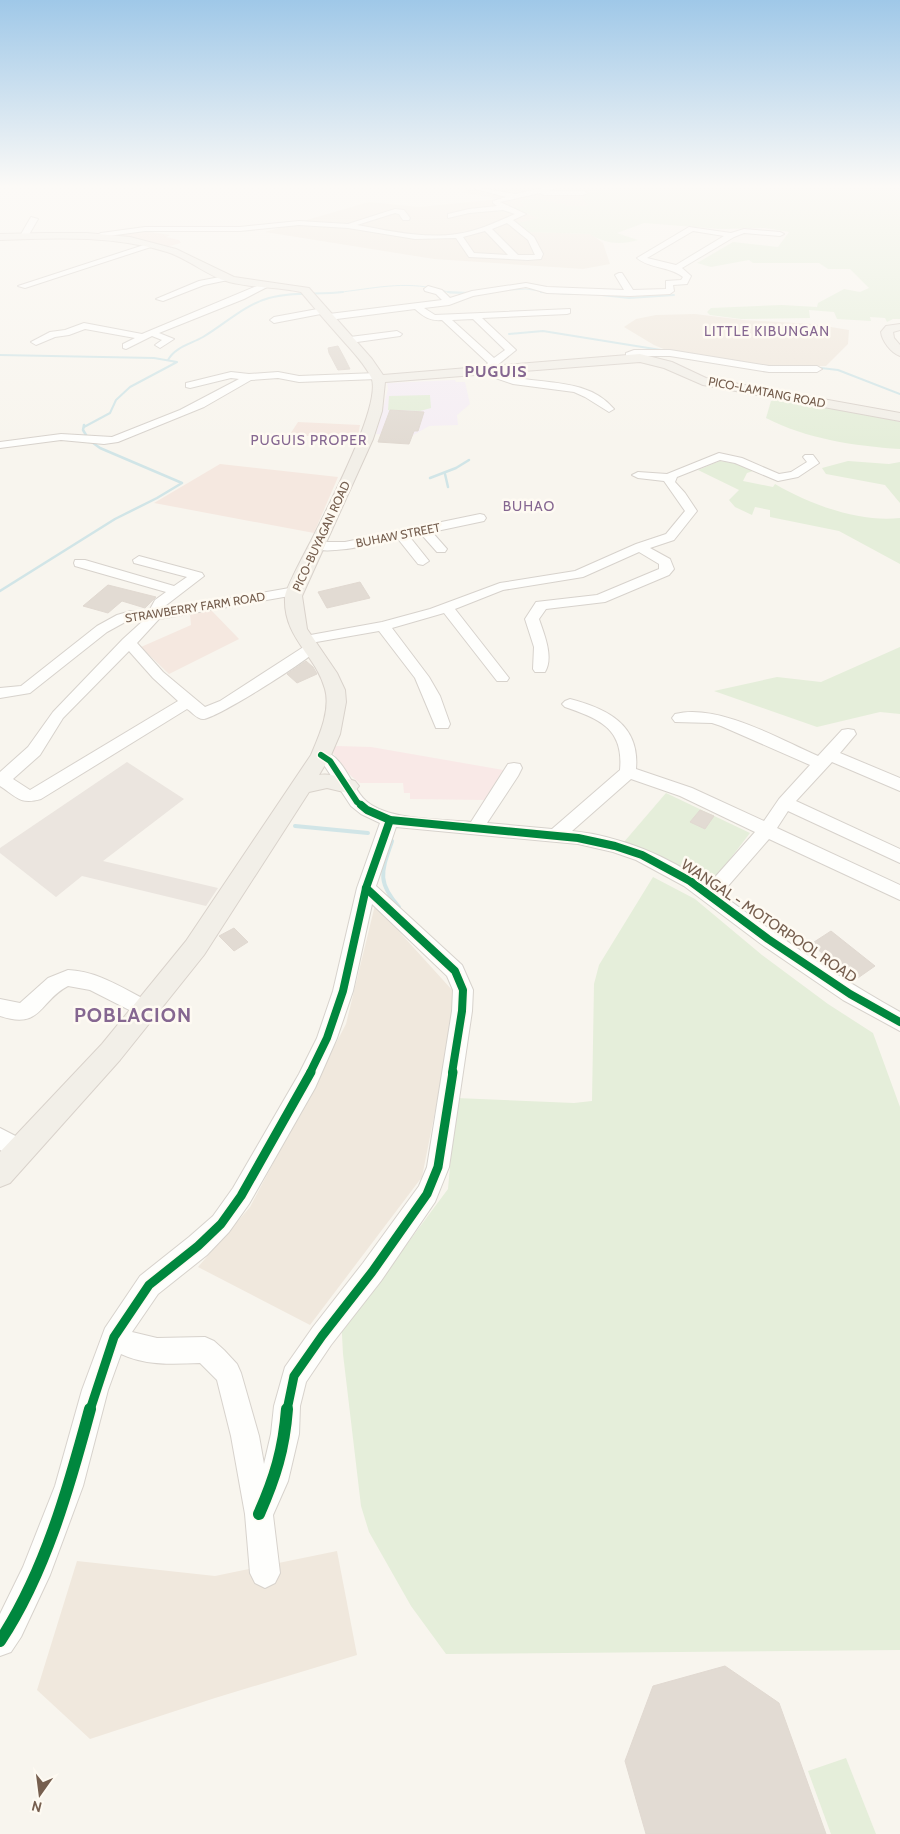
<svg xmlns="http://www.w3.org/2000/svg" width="900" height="1834" font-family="Cabin,sans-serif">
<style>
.residential{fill:#f0e8dd}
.commercial{fill:#f5e8e0}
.industrial{fill:#ebe5df}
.education{fill:#f5eef4}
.medical{fill:#f9e9e7}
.green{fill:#e5eeda}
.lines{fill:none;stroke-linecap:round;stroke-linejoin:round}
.stream-far3{stroke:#d1e5e7;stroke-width:1}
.stream-far2{stroke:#d1e5e7;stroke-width:2}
.stream-far1{stroke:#d1e5e7;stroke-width:2.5}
.stream{stroke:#d1e5e7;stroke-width:4}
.building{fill:#e2dbd3;stroke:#e1d9d1}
.minor-casing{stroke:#d7d2cc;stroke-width:2}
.major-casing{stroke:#d9d2cb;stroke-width:2}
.minor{fill:#fefefc;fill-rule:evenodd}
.major{fill:#f2efe8;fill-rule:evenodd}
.cycleway-far3-casing{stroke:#fefaf2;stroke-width:9}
.cycleway-far2-casing{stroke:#fefaf2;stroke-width:11}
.cycleway-far1-casing{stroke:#fefaf2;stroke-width:12}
.cycleway-casing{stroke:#fefaf2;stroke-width:15}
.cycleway-far3{stroke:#00873e;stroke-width:6}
.cycleway-far2{stroke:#00873e;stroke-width:8}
.cycleway-far1{stroke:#00873e;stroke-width:9}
.cycleway{stroke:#00873e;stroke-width:12}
.labels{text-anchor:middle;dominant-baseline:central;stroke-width:5;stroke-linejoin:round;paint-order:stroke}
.far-street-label{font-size:12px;fill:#765f4f;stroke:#fefaf2}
.far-neighbourhood-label{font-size:14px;letter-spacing:1px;fill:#856791;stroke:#fefaf2}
.street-label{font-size:15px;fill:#765f4f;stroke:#fefaf2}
.far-district-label{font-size:16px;font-weight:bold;letter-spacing:1px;fill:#856791;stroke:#fefaf2}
.district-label{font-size:20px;font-weight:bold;letter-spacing:1px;fill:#856791;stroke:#fefaf2}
</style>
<rect width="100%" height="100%" fill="#f8f5ee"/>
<g class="residential">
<polygon points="482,187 617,187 583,194 590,205 581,208 529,198 527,206 514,209 540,218 525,232 591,234 603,243 610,264 583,269 434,259 265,232 369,202 419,207 500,199 460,192"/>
<polygon points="695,314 744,320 813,324 849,330 848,344 826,366 768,367 671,352 654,345 624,327 636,319 656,315"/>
<polygon points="375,905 453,991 450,1036 422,1177 310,1325 198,1267 250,1207 346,1024"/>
<polygon points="337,1551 357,1655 215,1698 90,1739 37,1690 77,1561 215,1576"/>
</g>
<g class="commercial">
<polygon points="145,231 170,235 166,237 179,240 181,243 166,247 143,240 112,234"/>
<polygon points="298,422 360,425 358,436 289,436"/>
<polygon points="220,464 338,477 314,533 154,503"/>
<polygon points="210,609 239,639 169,674 141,647 191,625 190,613"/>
</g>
<polygon class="industrial" points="127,762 184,799 103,861 218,888 206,906 82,876 56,897 0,853 0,848"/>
<polygon class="education" points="455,380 456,382 465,382 470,404 457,415 458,425 429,426 412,436 376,434 388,389 387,383"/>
<polygon class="medical" points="337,746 371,747 509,771 486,800 410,799 410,793 404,793 403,783 360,783 351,776 333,753 333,748"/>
<g class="green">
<path d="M617,187h283v132h-7l-6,3 -2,-4 -15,-1 1,4 -34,-2 -3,-7 -25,-2 1,8 -69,1 -31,-4 -3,-3 4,-4 71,-3 35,2 1,-4 26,-14 16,3 9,-4 -19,-19h-22l-9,-6h-66l-4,-3 -38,7 -14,-4 36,-21 45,5 11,-15 -24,-4 -45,1 -76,-6 -27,10 21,7c-17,5 -33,4 -48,-6l-65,-2 -7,-9 21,-5 -27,-10 14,-2 -7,-5c23,-8 47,10 70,4l-5,-4 -1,-7z"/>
<polygon points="430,395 431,408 420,411 388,410 389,396"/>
<path d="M793,398l107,24v27c-46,-3 -93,-10 -134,-31l5,-17z"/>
<path d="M720,461l18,3 15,7 -6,2 -4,8 30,6 2,-3c34,20 85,39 125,34v46l-61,-33 -69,-14v-7l-15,-3 -3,8 -17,-8 -6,-7 10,-10 -41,-20z"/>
<polygon points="848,461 889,464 900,462 900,503 885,485 826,474 822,468"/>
<polygon points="900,647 900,714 880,712 817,727 714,691 777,677 821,682"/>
<polygon points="666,793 750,833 710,885 624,842"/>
<polygon points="653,877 695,899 762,955 828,1004 873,1033 900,1107 900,1650 446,1654 411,1606 369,1532 361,1506 343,1354 341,1316 398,1256 448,1189 456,1098 574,1103 592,1101 594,984 599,965"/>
<polygon points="846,1758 876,1834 831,1834 808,1771"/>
</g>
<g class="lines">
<g class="stream-far3">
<polyline points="439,289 450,293 469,293"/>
<polyline points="510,290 526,289 555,293"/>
<path d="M332,293c34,-3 66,-12 100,-5"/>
</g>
<g class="stream-far2">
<polyline points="448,292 469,293"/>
<polyline points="541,292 572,294"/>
<polyline points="602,295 629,298 674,295"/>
<polyline points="509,334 543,331 667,351"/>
<polyline points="0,355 154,358 177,362 130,387 116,400 110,413 84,427"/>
<path d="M168,360c7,-13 23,-16 35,-23 22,-13 41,-32 66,-39 24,-7 49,-3 74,-6"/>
<polyline points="812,367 838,370 900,394"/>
</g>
<g class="stream-far1">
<polyline points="445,474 448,487"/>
<polyline points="430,478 456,468 469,460"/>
<polyline points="0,591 115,519 157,498 182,483 100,448 89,440 83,430 84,425"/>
</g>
<g class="stream">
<polyline points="295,826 368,833"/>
<path d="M392,841c-10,30 -16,40 7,66"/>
</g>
</g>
<g class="building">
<polygon points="338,346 345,359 350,369 338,370 329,353 328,348"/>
<polygon points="390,410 424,412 418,431 414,431 409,444 378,442"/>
<polygon points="360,582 370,598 327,608 318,592"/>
<polygon points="108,585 156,597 145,608 122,601 108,613 83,606"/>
<polygon points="306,661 313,667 317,674 297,683 287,674"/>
<polygon points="700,810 714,816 705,829 690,822"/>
<polygon points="234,928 248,942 234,951 219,936"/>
<polygon points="831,931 875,966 855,980 811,944"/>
<polygon points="725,1666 779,1703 826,1834 646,1834 625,1761 653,1686"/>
</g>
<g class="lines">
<defs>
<g id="minor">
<path d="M475,187l40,7 32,-7h12l-11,4h36l3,2 -3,2h-41l-3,-2 -40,9 26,12 -13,6 21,17 9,17 -2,5 -13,1 -59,-3 -13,-19 -41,1 -67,-11 -49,-3 -59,6h-95l-44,6 -4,-2 4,-2 44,-6h95l59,-6 49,3 47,-15 9,1 6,8 -1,2h-6l-4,-6 -4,-1 -38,12c33,6 67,14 100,9 20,-3 40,-12 58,-20l-12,-4 -34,3 -21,5v-4l21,-5 28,-3 -4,-3v-2l13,-4 -30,-8zM507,223l21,17 7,15h-17l-26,-26zM485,231l23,24 -34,-2 -11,-16z"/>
<polygon points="31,217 38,219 27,238 21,238 20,236"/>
<path d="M689,227l42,6 13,-4 36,3 4,2 -4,2 -36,-3 -10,4 -52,31 9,8 -4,8 -14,1 1,6 -4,3 -40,2 -83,-3 -21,-6 -53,9 -24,9 -25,3 11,7 135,-6v4l-3,1 -85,4 34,32 -21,17 -1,5c39,15 91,2 120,37l-5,3 -24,-15 -11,-5 -61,-8 -35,-12v-4h8l-1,-2 3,-3 -46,-43c-12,1 -18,-3 -27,-11l-86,11 -4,-3 4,-3 113,-14 -6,-6 -11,-3 -1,-2 4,-3 14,4 8,8 22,-7 54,-8 21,4 77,3 -9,-15 4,-2h3l11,17 33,-1v-8l15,-1 2,-3c-14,-11 -33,-8 -46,-19zM693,231l31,5 -48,29 -29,-7zM473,319l32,31 -11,8 -42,-38z"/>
<polygon points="150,243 157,245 25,288 18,286"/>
<polygon points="225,276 229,278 228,280 204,285 163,301 156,299 199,281"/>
<polygon points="264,283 271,285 244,299 159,333 174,339 160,348 155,345 162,340 152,336 126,349 123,348 123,344 135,338 85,329 69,335 55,337 36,345 31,342 50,332 65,330 84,323 142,334"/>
<polygon points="323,308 326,309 326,313 274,323 270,320 274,317"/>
<polygon points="397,331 402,334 400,336 350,343 345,340 350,337"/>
<polygon points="634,350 670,350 769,366 817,366 822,369 817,372 769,372 670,356 635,356 632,360 626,360 626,353"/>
<polygon points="231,372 249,374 278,372 299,376 377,373 382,376 377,379 299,382 278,378 251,380 204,407 118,442 104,444 61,440 0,448 0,442 61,434 112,437 180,410 239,379 231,378 190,388 186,387 186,383"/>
<path d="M719,453l23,5 37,16 12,-2 16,-10 -4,-5 2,-2h8l6,8 -21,14 -20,4 -43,-18 -15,-3 -43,17 -2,5 10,11 12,18 -23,29 -24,8 20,11 4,10 -5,6 -64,27 -59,7 -7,10c5,15 15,38 6,53h-10l-2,-3 1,-22 -9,-28 11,-17 61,-7 62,-26v-5l-20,-12 -56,25 -80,13 -48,19 54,69 -2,3h-10l-53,-68 -52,15 37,49 11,19 10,28 -2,4h-12l-21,-50 -36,-47 -74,13 -5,-1 -2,-3 2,-3 5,-1 77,-14 48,-13 70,-26 75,-12 61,-27 30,-10 19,-23 -21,-30 -26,-3 -6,-3 6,-3 29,2z"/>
<path d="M480,514l4,1 2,3 -2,3 -52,11 15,17 -2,3h-8l-16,-18 -12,2 20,25 -6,4 -5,-1 -20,-25c-16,3 -78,19 -88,7l6,-4h29z"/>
<path d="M139,556l63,17 2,3 -39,30 -2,4 132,-23 7,4 -7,4 -136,24 -22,24 26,29 42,35 15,-6 85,-55h10l2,3c-7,11 -102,70 -114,70 -6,0 -11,-7 -16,-10l-146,90c-21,6 -24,-2 -41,-13v-14l28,-25 25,-35 70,-73 22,-20 -18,2 -20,11 -77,61 -30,5v-10l21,-2 76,-60 20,-11 14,-4h18l6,-11 11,-8 -91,-26 -1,-3 1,-3h10l89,26 13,-9 -53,-14 -1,-3zM129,651l24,27 25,23 -148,89 -17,-11 27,-24 23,-37z"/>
<path d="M570,699c38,10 70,26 66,70l56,19 72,33 15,-22 31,-34 -89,-39 -9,-3 -37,-1 -3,-4 3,-4c43,-11 104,25 143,42l24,-26 6,-1 6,1 2,4 -16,19 60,25v13l-68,-29 -36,39 104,48v14l-112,-52 -11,17 123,57v15l-131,-61 -48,55c58,43 116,83 179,118v19l-57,-31 -82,-56 -77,-58 -48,-26 -23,-8 -35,-8 -182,-17 -20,59 86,79 11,25 -1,21 -23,156 -14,35 -54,79 -50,64 -25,37 -6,24 -1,28 -11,47 -15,34 7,58 -5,10 -10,5 -10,-5 -5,-10 -5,-59 -14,-78 -14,-56 -17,-17c-28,1 -53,3 -79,-9l-13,36 -25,96 -33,89 -29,62 -10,15 -11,4v-42l23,-47 32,-81 27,-96 23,-62 35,-52 49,-39 24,-21 20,-28 66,-114 18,-36 16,-47 24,-103 23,-65 -19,-9 -10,-8 -27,-41 -11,-10 2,-4 6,-1c23,6 28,32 42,48 20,23 79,21 108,24l37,-58 6,-1 6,1 2,4 -4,8 -31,47 65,6 68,-59c4,-42 -21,-51 -55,-63l-3,-3 3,-3zM631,779l49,17 75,36 -47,53c-39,-29 -88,-49 -136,-54zM372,904l75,72 6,14 -1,21 -25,156 -8,19 -56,77 -50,64 -28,40 -11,39 -3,28 -7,30 -5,-28 -18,-63 -4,-9 -13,-14 -10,-9 -9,-4 -48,1 -25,-6 26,-38 49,-39 22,-23 20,-28 66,-116 22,-50 16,-47z"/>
<path d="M68,970c31,1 57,20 84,33l3,6 -3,6 -7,3 -55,-28 -22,-4c-29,15 -26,44 -68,30v-17l20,4 28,-25z"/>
<polygon points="0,1128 29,1143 32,1150 29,1157 21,1161 0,1150"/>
</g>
<g id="major">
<path d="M44,233h43l43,4 46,12 58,28 75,11 63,71 11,16 257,-21 32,8 34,16 194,35v8l-197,-36 -39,-17 -24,-6 -255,20 -3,29 -9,28 -71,157 5,33 30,44 8,17 1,12 -6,32 -9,21 -12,20c12,-2 25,3 36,6l4,5 -4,5 -7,2 -21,-5 -18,4 -105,163 -84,105 -110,123 -10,4v-35l102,-108 84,-103 125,-186c8,-19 20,-45 14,-66 -9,-34 -42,-51 -40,-92 0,-8 22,-48 27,-58 13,-27 72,-137 59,-162 -6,-12 -16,-23 -25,-33 -15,-17 -30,-34 -45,-52 -23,-5 -48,-4 -72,-10 -22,-6 -40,-23 -62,-30 -54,-17 -111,-14 -167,-12v-6z"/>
<path d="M900,324v6l-7,2 1,6 6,7v11c-9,-3 -18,-15 -19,-24l5,-6z"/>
</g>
</defs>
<use href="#minor" class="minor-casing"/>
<use href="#major" class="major-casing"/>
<use href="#minor" class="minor"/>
<use href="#major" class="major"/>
<defs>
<polyline id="cycleway-far3" points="321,755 330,761 357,802 363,806"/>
<g id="cycleway-far2">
<polyline points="361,805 367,810 390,820 578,838 615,846 642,855 690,881 768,939 850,994 900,1022"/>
<polyline points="366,888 455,971 463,990 462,1011 452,1073"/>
<polyline points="310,1073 327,1038 343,991 366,888 390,820"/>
</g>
<g id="cycleway-far1">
<polyline points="90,1410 114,1337 149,1285 198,1246 221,1224 241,1196 311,1072"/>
<polyline points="287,1410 294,1376 322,1336 372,1272 427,1194 438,1167 453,1072"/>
</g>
<g id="cycleway">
<path d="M259,1514c16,-36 25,-65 28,-105"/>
<path d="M0,1641c45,-68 69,-154 90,-232"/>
</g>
</defs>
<use href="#cycleway-far3" class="cycleway-far3-casing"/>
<use href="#cycleway-far2" class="cycleway-far2-casing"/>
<use href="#cycleway-far1" class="cycleway-far1-casing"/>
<use href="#cycleway" class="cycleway-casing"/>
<use href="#cycleway-far3" class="cycleway-far3"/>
<use href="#cycleway-far2" class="cycleway-far2"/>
<use href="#cycleway-far1" class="cycleway-far1"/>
<use href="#cycleway" class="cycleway"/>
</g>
<linearGradient id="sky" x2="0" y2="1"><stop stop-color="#9fc8e8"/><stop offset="0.42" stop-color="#fcfaf7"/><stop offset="1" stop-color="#fcfaf7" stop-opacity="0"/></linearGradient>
<rect width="900" height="444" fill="url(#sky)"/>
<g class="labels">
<g class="far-street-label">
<text transform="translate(767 392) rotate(11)">PICO-LAMTANG ROAD</text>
<text transform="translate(398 535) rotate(-11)">BUHAW STREET</text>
<text transform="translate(321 536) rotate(-65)">PICO-BUYAGAN ROAD</text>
<text transform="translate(195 607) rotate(-9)">STRAWBERRY FARM ROAD</text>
</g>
<g class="far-neighbourhood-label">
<text x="767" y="331">LITTLE KIBUNGAN</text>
<text x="309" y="440">PUGUIS PROPER</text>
<text x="529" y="506">BUHAO</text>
</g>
<g class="street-label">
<text transform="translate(769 921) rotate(34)">WANGAL - MOTORPOOL ROAD</text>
</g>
<g class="far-district-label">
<text x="496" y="371">PUGUIS</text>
</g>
<g class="district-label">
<text x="133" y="1015">POBLACION</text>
</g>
</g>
<g transform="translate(40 1794) rotate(194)" stroke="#fefaf2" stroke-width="4" paint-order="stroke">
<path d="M0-4L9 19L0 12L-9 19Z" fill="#765f4f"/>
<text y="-8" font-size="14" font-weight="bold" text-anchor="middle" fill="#765f4f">N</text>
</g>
</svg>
